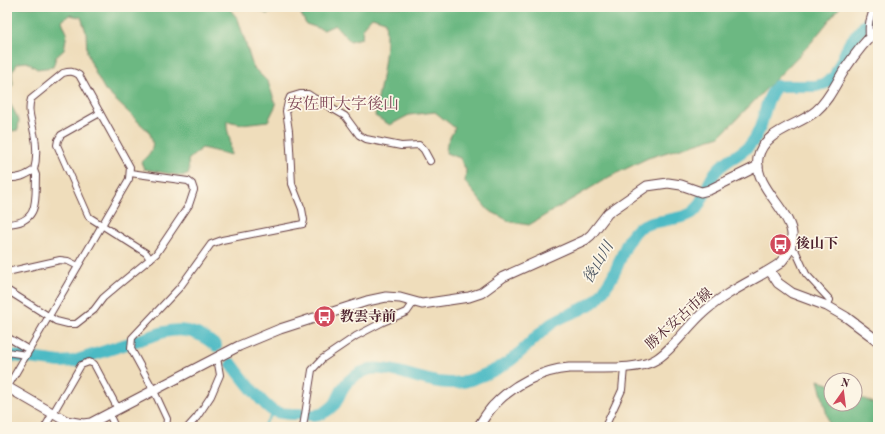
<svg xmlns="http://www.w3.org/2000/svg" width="885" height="434" font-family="'Old Standard TT','Noto Serif JP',serif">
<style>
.forest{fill:#6cb882;stroke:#5b6c56}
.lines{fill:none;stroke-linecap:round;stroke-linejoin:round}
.stream{stroke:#4cbac4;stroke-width:2}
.river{stroke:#4cbac4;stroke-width:12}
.street-casing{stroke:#633c41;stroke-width:8}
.secondary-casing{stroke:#633c41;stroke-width:11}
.street{stroke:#fff;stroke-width:6}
.secondary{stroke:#fff;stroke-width:9}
.labels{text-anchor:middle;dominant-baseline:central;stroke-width:3.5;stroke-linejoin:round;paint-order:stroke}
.poi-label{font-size:14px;font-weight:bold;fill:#4a1f2b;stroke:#fcf5e5;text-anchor:start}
.street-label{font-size:14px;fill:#4a1f2b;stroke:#fcf5e5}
.water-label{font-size:15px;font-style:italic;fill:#4b5561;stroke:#fcf5e5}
.quarter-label{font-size:16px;fill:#824b5b;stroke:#fcf5e5}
</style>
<rect width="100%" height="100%" fill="#fcf5e5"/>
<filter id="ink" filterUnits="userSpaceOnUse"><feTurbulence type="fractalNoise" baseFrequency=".025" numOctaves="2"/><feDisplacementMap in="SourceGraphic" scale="8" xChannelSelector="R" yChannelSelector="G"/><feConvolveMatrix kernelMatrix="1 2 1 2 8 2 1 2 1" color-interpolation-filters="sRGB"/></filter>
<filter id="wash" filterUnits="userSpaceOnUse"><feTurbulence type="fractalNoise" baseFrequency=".012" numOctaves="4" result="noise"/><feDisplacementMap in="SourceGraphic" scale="16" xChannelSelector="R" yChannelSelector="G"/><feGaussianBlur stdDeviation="0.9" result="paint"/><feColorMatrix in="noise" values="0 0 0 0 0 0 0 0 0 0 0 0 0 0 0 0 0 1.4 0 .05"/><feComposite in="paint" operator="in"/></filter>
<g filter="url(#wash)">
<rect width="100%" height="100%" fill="#efddbb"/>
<g class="forest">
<path d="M7,7h221l10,12 15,48 15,15 8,23 -8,16 -26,3 -15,-3v7l3,12 1,15 -29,-7 -14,12 1,13 -7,3 -38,-7 -3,-7c11,-10 15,-15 8,-30l-44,-42 -9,-16 -9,-21 -1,-21 -5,-15 -12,-2 -7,6 5,12 -3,17 -8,7 -3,10 -16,2 -10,-7 -9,1 -6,9 1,13 -6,7z"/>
<path d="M252,7h588l-30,37 -90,92 -72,22 -39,19 -80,48 -18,-3 -23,-12 -23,-28 1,-12 -6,-12 -14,-5 1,-10 8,-15 -20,-16 -26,3 -19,10 -15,-9c5,-31 14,-63 10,-95l-13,-4 -9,10 -1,11 -12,3 -15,-16 -11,5 -18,-6 -6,-12 -20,-2 -13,4z"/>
<polygon points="7,98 19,120 18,130 13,131 7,129"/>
<polygon points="818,380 831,385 831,404 855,404 855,395 878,405 878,427 830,427"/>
</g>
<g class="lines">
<polyline class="stream" points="262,427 274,412"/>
<g class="river">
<path d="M7,355l53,7 14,-1 90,-29c20,-5 36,0 52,14"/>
<path d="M232,364c9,12 30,40 41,47 6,3 22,3 29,3 16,2 21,2 33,-10 3,-5 5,-11 8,-16 5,-9 17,-16 27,-19 9,-2 19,1 29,3 23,6 48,16 71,8 15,-5 34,-13 46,-24 12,-10 22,-22 35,-32 13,-10 33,-13 45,-24 4,-4 8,-10 11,-15 12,-15 17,-44 29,-55 12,-11 41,-8 56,-17 12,-8 14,-32 26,-44 9,-10 23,-14 32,-24 16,-17 12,-44 27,-59h39l10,-3 8,-6 15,-33 13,-16 16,-15"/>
</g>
</g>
</g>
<g filter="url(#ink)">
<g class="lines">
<defs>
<g id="street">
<path d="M869,37c-1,-12 0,-20 6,-30"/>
<polyline points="100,113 61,135 58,140 57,145 89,217 146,253 150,259"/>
<path d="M7,178c11,1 18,-2 27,-8 3,-11 3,-26 0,-37 -2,-12 -7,-22 -3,-34l32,-26c7,-2 10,-2 16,2l51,92 -1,12 -122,209"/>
<path d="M7,224c33,-1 28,-24 29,-49l-2,-5"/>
<polyline points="790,249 796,252 806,274 830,300 827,306"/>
<polyline points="7,272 60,260 68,261 78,266"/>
<polyline points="7,290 56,321 68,324 76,324 94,310 103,298 117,286 156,254 189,205 194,190 192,184 188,181 130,173"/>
<polyline points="7,337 29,350"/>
<polyline points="7,352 26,355"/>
<polyline points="109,414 115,427"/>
<polyline points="45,427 81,365 89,362 94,364 118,409"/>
<polyline points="166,427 167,419 154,391 131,349 132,338 180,287 211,244 222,240 303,224 304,220 302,209 292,184 289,131 286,111 288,102 290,97 300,94 308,94 314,98 345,116 359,135 366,139 401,146 419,145 424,150 430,161"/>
<polyline points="188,427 197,417 211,396 220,375 217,358"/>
<polyline points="303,427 312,370 322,359 356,336 383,322 407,312 414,302"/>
<polyline points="605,427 622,390 624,368"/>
</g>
<g id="secondary">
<polyline points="770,271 778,283 792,293 827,306 846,317 878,341"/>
<polyline points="7,387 66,421 83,424 91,423 239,346 280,329 367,301 386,297 400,298 422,304 469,297 481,293 503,277 585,240 591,235 608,213 647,186 668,183 681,185 701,192 709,190 758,166"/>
<path d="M478,427c5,-7 10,-16 16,-22 19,-20 47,-35 75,-37 11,0 22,0 33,0 16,0 37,0 51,-7 17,-8 36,-37 52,-50 22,-20 50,-31 74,-47 41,-41 -27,-67 -21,-106 5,-27 40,-32 58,-47 13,-11 20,-28 29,-42 10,-15 20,-28 33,-40"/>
</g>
</defs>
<use href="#street" class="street-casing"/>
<use href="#secondary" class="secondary-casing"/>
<use href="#street" class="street"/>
<use href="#secondary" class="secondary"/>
</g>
</g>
<defs>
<symbol id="bus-disc" viewBox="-11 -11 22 22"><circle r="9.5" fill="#d1495b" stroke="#fcf5e5"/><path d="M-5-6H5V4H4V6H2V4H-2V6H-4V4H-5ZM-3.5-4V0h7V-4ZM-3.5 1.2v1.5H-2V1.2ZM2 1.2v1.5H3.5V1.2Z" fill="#fff"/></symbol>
</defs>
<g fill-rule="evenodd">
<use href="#bus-disc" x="768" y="232" width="25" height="25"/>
<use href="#bus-disc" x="312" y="304" width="25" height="25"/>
</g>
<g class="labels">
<g class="poi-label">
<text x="796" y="244">後山下</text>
<text x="340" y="317">教雲寺前</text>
</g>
<g class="street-label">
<text transform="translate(679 319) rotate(-42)">勝木安古市線</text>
</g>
<g class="water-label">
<text transform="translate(599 263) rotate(-59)">後山川</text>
</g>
<g class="quarter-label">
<text x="343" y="105">安佐町大字後山</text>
</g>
</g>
<rect width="885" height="434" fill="none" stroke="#fcf5e5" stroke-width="24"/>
<g transform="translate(843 392) rotate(14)"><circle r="19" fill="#fcf5e5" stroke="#b59f9b"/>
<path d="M0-3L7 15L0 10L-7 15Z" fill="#d1495b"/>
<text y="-6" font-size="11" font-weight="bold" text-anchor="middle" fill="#4a1f2b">N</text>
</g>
</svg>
